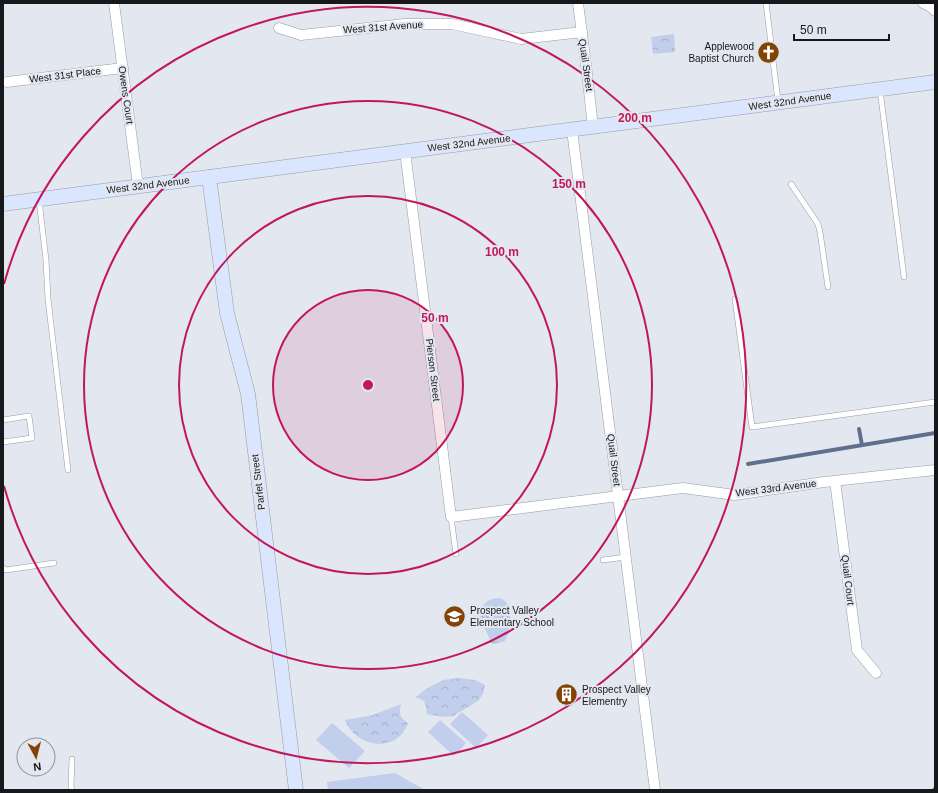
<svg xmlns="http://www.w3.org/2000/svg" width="938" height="793" font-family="Helvetica,sans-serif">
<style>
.forest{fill:url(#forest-crowns)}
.pitch{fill:#c1ceec}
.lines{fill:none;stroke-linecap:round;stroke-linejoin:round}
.stream{stroke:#616f8e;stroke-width:4}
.lane-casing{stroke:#999ca4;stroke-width:6}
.street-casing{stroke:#999ca4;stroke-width:11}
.secondary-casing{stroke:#999ca4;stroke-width:15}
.lane{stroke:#fff;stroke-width:5}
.street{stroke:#fff;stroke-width:10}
.secondary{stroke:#dae5fe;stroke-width:14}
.ring{fill:none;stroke:#c2185b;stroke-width:2}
.labels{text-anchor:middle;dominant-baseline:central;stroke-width:4;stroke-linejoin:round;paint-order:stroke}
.street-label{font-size:10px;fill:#17181b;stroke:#e3e7ef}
.poi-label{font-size:10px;fill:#17181b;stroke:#e3e7ef;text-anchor:start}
.centre{fill:#c2185b;stroke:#e3e7ef;stroke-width:2}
.ring-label{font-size:12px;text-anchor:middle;font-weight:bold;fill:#c2185b;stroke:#e3e7ef;stroke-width:4;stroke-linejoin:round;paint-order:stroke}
</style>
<defs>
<pattern id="forest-crowns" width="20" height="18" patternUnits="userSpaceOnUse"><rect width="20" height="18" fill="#c1ceec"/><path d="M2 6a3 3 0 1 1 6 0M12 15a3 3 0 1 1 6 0" fill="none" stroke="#a5b0ca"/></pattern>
</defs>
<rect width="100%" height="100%" fill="#e3e7ef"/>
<g class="forest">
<polygon points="674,34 675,52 653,54 651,37"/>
<path d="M496,598c20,0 15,31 9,43 -19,6 -12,2 -19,-10 -1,-2 -4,-5 -6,-8 1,-13 1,-22 16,-25z"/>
<polygon points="459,678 475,680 485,685 483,694 478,701 453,716 443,717 427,714 426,707 424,701 416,697 426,689 443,680"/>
<path d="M401,704c-2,10 -2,13 7,19 -1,2 -2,6 -4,8 -2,4 -6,6 -9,9 -19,10 -43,-1 -50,-20l28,-5z"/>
</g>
<g class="pitch">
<polygon points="462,712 488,735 476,748 450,724"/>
<polygon points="440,720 466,743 454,756 428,732"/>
<polygon points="332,723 365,751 349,768 316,740"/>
<polygon points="395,773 425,790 328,790 327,782"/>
</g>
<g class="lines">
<g class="stream">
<polyline points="859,429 862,445"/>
<polyline points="748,464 935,433"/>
<polyline points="934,790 935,789"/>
</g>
<defs>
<g id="lane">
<polyline points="766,3 778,101"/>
<polyline points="880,90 904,277"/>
<polyline points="791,184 818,224 820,232 828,287"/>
<polyline points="39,200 46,260 48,299 68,470"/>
<polyline points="735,299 752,427 935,402"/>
<polyline points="3,420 29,416 32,438 3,442"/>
<polyline points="451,517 456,554"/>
<polyline points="603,560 626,557"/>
<polyline points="3,568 6,570 54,563"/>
<polyline points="72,790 71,787 72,759"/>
</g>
<g id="street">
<polyline points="114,3 138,186"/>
<polyline points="578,3 587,73 593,127"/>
<polyline points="923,3 931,7 935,11"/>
<polyline points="279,28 301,35 405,24 452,24 521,39 582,32"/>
<polyline points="7,82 123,68"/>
<polyline points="572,130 655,790"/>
<polyline points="405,151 451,517 683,488 735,495 824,482 935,470"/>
<polyline points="835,481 857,650 876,673"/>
</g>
<g id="secondary">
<polyline points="209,177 227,313 248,394 296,790"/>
<polyline points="3,204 935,82"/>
</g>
</defs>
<use href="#lane" class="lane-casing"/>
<use href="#street" class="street-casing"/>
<use href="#secondary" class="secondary-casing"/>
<use href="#lane" class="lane"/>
<use href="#street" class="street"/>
<use href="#secondary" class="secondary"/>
</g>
<circle cx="368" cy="385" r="95" fill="#c2185b" fill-opacity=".12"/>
<g class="ring">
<circle cx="368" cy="385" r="95"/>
<circle cx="368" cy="385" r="189"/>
<circle cx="368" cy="385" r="284"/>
<path d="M4 284A378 378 0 1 1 4 486"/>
</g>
<defs>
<symbol id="church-disc" viewBox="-11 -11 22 22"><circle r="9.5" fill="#824306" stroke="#e3e7ef"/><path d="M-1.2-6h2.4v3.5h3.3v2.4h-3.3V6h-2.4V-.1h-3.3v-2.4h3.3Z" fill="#fff"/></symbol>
<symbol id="school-disc" viewBox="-11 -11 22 22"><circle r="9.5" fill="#824306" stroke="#e3e7ef"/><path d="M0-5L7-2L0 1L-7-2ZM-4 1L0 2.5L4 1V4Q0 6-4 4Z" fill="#fff"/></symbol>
<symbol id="building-disc" viewBox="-11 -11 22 22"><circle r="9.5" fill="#824306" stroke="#e3e7ef"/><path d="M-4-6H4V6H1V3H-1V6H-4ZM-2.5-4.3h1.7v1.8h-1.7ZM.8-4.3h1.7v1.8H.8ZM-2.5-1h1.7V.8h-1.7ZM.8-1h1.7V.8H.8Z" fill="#fff"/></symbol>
</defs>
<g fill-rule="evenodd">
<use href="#church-disc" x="756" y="40" width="25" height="25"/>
<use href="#school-disc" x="442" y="604" width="25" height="25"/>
<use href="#building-disc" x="554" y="682" width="25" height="25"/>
</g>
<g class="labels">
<g class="street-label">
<text transform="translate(383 27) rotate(-4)">West 31st Avenue</text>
<text transform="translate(586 65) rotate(82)">Quail Street</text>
<text transform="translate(65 75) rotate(-7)">West 31st Place</text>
<text transform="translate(126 95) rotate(82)">Owens Court</text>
<text transform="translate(790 101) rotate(-8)">West 32nd Avenue</text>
<text transform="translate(469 143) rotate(-7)">West 32nd Avenue</text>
<text transform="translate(148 185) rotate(-7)">West 32nd Avenue</text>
<text transform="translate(433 370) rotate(83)">Pierson Street</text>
<text transform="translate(614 460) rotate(83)">Quail Street</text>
<text transform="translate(258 482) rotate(-97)">Parfet Street</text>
<text transform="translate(776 488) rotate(-7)">West 33rd Avenue</text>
<text transform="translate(848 580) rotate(83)">Quail Court</text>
</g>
<g class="poi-label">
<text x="754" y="46" text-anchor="end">Applewood<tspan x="754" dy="12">Baptist Church</tspan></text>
<text x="470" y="610">Prospect Valley<tspan x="470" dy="12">Elementary School</tspan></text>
<text x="582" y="689">Prospect Valley<tspan x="582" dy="12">Elementry</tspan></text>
</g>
</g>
<circle cx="368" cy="385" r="6" class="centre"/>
<g class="ring-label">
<text x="635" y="122">200 m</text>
<text x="569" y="188">150 m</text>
<text x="502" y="256">100 m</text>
<text x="435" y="322">50 m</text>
</g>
<rect width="938" height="793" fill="none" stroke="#17181b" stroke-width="8"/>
<g transform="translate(36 757) rotate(173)"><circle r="19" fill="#e3e7ef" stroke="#91949a"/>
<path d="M0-3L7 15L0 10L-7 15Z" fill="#824306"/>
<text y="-6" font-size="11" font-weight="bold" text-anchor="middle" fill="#17181b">N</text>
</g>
<path d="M794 34v6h95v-6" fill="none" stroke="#17181b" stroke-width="2"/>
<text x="800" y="34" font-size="12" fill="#17181b" stroke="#e3e7ef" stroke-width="3" paint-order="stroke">50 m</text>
</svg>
